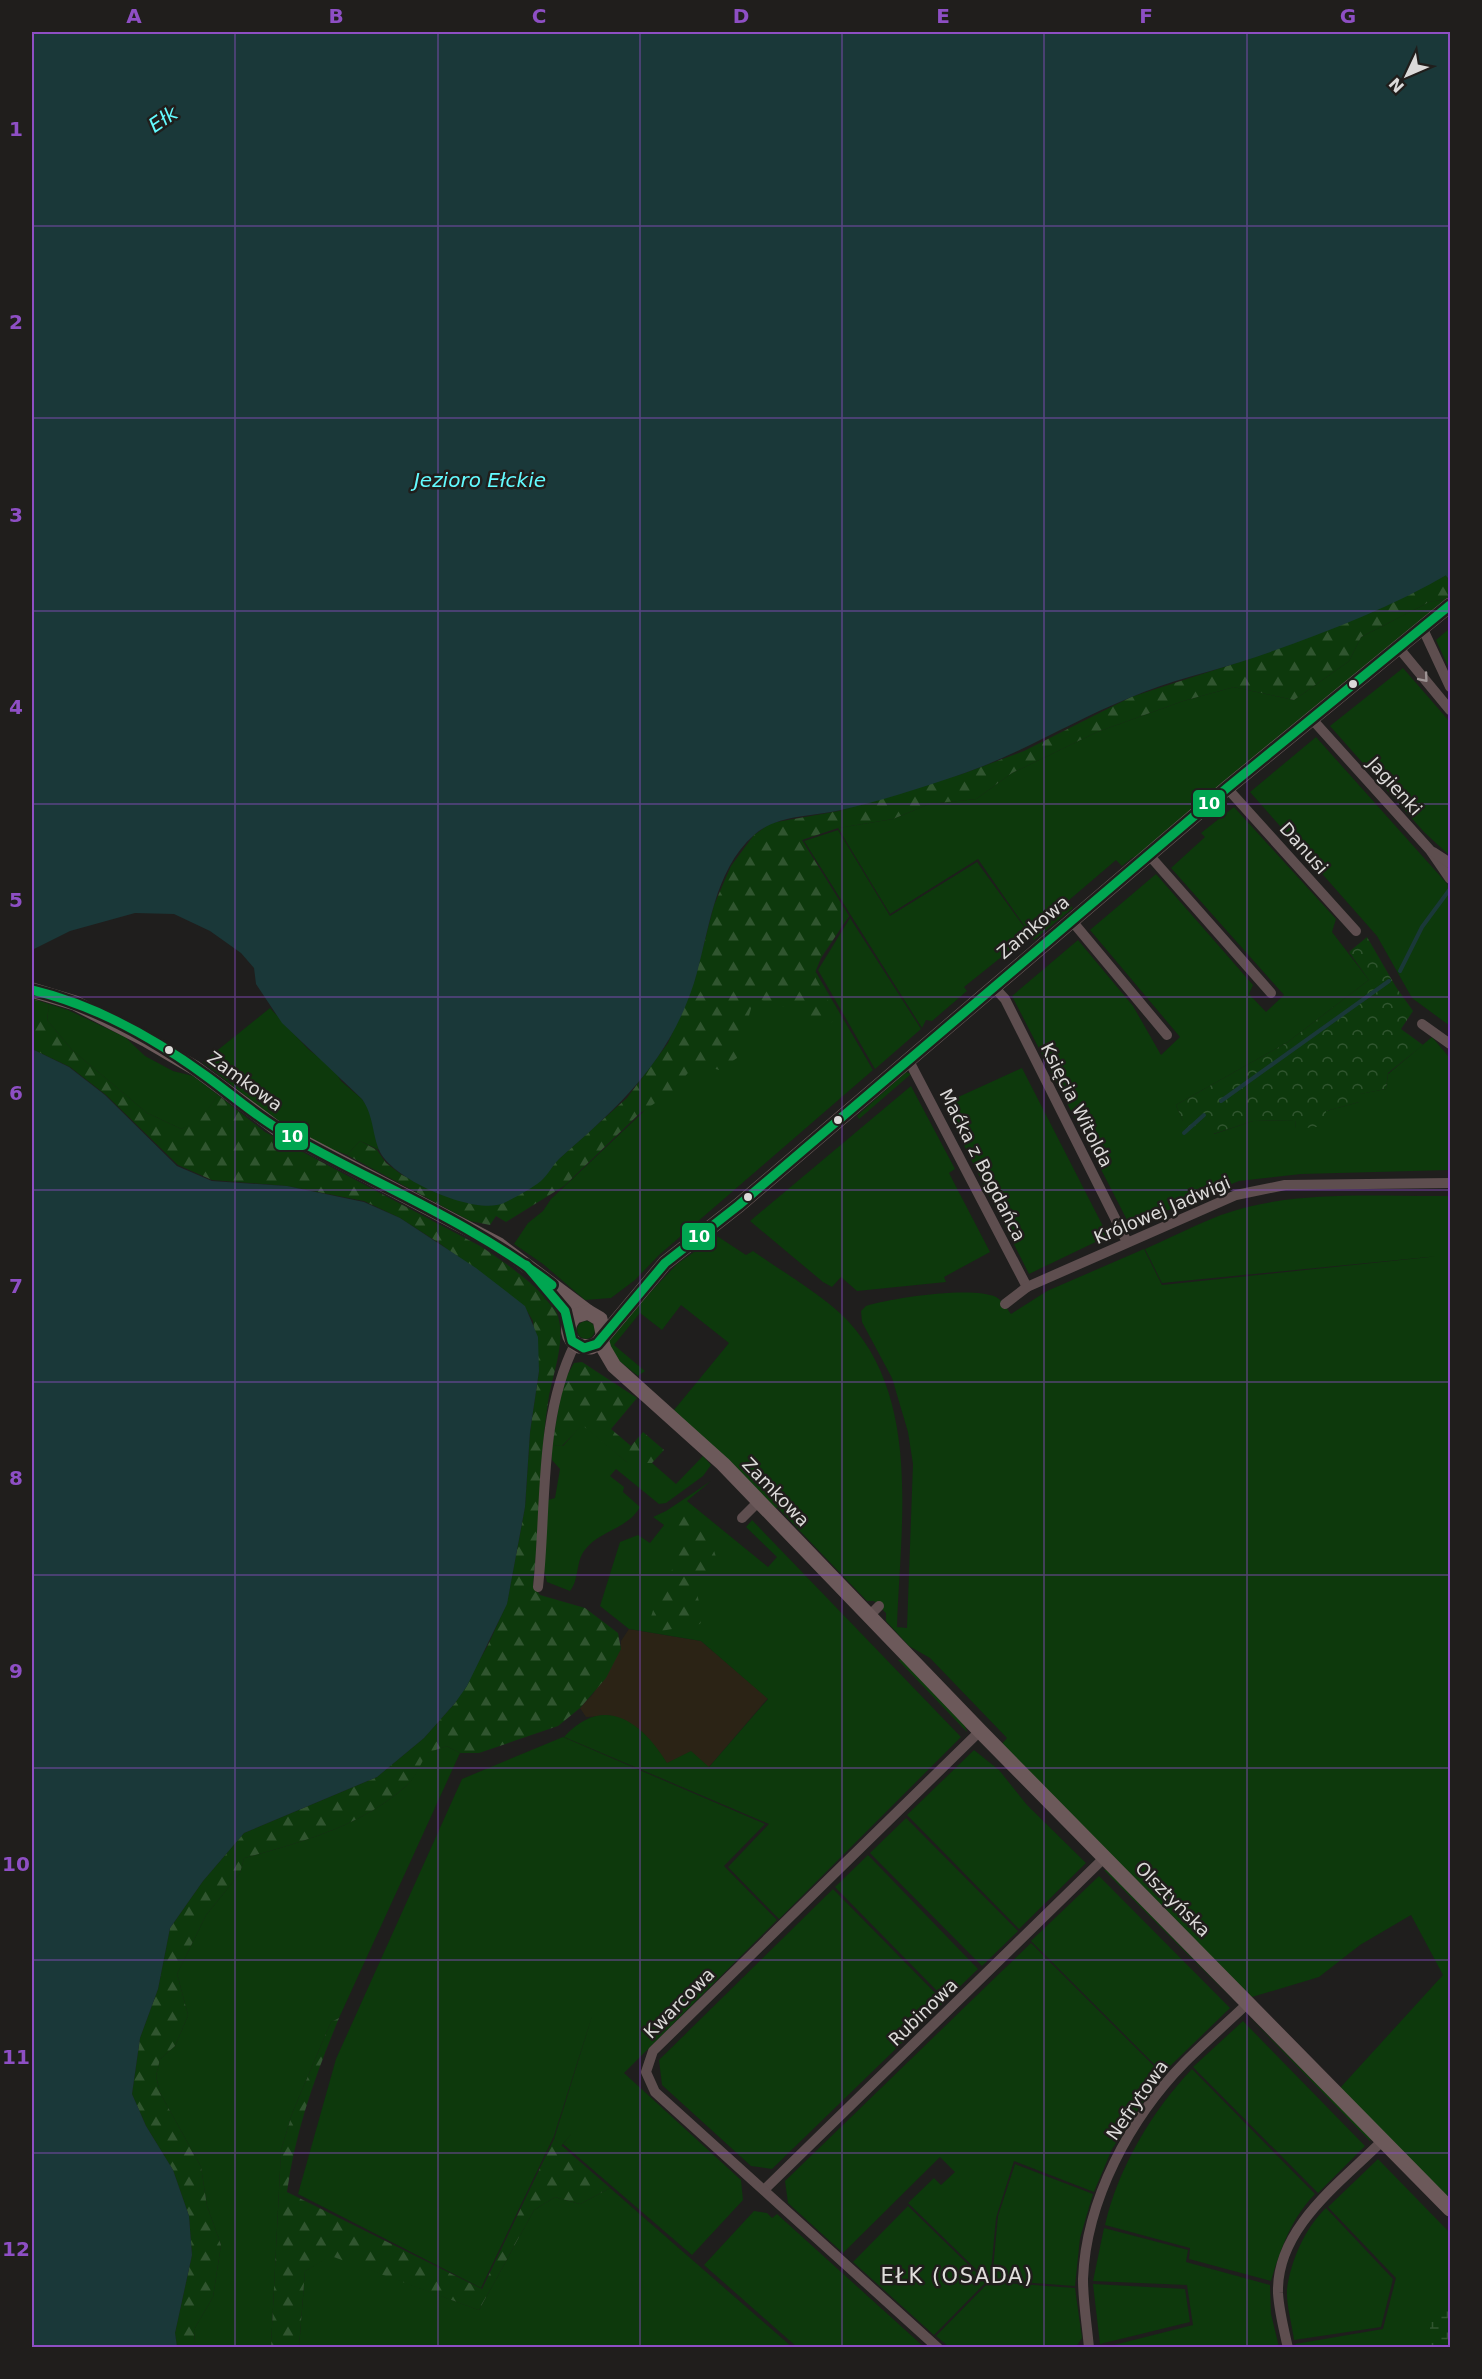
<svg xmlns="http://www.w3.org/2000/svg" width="1482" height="2379" font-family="'DejaVu Sans',sans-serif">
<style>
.industrial{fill:#2b2315}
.green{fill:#0d390c}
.forest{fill:url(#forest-firs)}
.wetland{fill:url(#wetland-marsh)}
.park{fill:url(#park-crowns)}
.water{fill:#1a3839}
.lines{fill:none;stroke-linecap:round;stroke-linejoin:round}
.stream{stroke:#1a3839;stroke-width:4}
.street{stroke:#5e4e4f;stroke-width:10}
.secondary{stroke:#6c595a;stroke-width:15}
.bus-1-casing{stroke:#201e1c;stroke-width:14}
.bus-1{stroke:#00a651;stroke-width:9}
.oneway{stroke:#9d9494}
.grid{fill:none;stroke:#8e4fc4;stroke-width:1.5;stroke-opacity:0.55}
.bus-dot{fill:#dcdad9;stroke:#201e1c;stroke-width:2}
.labels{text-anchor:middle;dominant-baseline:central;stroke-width:5;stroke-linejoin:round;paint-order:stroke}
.street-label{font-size:18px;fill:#dcdad9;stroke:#201e1c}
.water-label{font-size:20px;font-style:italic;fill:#63fbff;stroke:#201e1c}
.quarter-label{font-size:21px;letter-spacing:1.5px;fill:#e1dedc;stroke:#201e1c}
.line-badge{stroke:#201e1c;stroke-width:2}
.badge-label{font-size:16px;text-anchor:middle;font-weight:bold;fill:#fff}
.neatline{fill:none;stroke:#8e4fc4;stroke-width:2}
.grid-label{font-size:20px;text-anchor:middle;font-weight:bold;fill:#8e4fc4}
</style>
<defs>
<pattern id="forest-firs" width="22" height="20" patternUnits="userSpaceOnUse" patternTransform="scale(1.5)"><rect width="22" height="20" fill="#0d390c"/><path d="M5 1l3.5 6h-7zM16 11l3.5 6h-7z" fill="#30552f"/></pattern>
<pattern id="wetland-marsh" width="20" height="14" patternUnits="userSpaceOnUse" patternTransform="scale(1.5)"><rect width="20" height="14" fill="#0d390c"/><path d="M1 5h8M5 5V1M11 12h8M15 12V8" fill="none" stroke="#30552f"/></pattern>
<pattern id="park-crowns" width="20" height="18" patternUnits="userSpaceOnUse" patternTransform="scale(1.5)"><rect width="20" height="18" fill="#0d390c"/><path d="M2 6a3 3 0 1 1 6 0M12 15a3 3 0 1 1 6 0" fill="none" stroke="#30552f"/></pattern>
</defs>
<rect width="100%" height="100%" fill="#1f1e1d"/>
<polygon class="industrial" points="629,1629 701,1641 768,1698 709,1767 667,1763 604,1716 586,1717 580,1708 593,1694 621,1649 621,1641"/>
<g class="green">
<polygon points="1450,598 1135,859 1133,857 1122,866 1116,860 1068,901 1073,908 1034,940 978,859 890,914 838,828 893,819 929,804 976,799 1012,773 1097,732 1183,701 1234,687 1294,700 1349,661 1361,637 1429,602"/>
<polygon points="1450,628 1450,671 1436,640"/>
<polygon points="1403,668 1450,722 1450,856 1424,832 1330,726"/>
<polygon points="1316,737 1450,887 1450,1026 1412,998 1377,936 1250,792"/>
<polygon points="1234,807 1336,919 1332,932 1369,980 1288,1042 1176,1105 1183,1121 1183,1135 1205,1117 1214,1134 1253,1121 1295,1120 1296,1128 1326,1111 1359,1102 1359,1094 1386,1089 1388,1074 1432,1037 1450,1058 1450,1170 1301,1174 1239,1181 1134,1224 1127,1220 1012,996 1078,940 1133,1006 1161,1055 1180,1037 1090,930 1156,874 1253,985 1249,994 1266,1012 1284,995 1171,868 1205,837 1201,833"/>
<polygon points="838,830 890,916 977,862 1025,928 1014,937 1019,943 964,987 967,991 932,1021 926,1020 922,1028 804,841"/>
<polygon points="761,878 873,1070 659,1255 635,1280 611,1298 585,1300 543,1264 514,1244 528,1223 543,1211 551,1199 641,1114 675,1073"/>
<polygon points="850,918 921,1029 875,1069 818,970"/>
<polygon points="49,1004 68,1010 125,1037 145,1056 173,1071 193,1076 218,1095 199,1122 181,1129 147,1113 72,1050 47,1020"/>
<polygon points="270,1008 308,1049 334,1069 341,1081 362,1099 371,1112 379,1150 360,1141 347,1155 319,1144 271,1117 203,1062"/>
<polygon points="1022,1068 1108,1236 1029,1274 943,1104"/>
<polygon points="906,1072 911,1074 859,1119 857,1116"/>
<polygon points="911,1086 955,1169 949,1173 990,1252 944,1277 946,1282 857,1291 841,1277 832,1287 823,1282 750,1221"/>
<path d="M1450,1196v1005l-110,-113 103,-113 -32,-60 -51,30 -41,32 -67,20 -251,-252 6,-7 -77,-80 -21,-12 -23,-25v-8l-12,-12h-7l-90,-94 -3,3 -100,-100 55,-67 -48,-38 -19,25 -22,-17 -26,32 31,26 -7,5 -25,-20 -4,-15 6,-11 62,-66 40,-28 29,19 7,-4c27,19 74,47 95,70 74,80 52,207 49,306l10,1 6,-164 -5,-32 -16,-54 -30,-56 -1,-11 5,-5c26,-8 106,-20 130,-9 6,3 11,12 15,17l36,-23 97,-42 18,36 277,-29 -277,27 -17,-34c25,-11 50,-24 76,-34 72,-26 155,-18 229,-19z"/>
<circle cx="586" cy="1330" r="9"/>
<path d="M582,1424l45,38 25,1 24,21 27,-28 8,9 -8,11 -37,27 -7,1 -43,-35 -6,7 14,11 -1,5 17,15c-13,23 -41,23 -56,44 -8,11 -5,29 -14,40l-23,-9 -3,-11 4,-71 7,-2 5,-29 -8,-9v-15l11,1z"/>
<path d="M711,1481l-24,20 81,66 9,-10 -31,-30 6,-7 209,217 -182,182 -51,-52 41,-43 -205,-87c40,-44 78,-15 103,26l24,-12 18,16 59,-68 -67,-58 -72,-12 -29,-23 20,-64 18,-7 12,8 14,-18 -11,-8 13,-6z"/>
<polygon points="902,1659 964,1723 967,1732 898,1660"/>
<polygon points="563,1737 765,1824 724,1866 777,1920 624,2073 741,2180 743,2200 692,2255 563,2144 573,2132 561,2146 554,2139 593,2013 554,2136 481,2288 298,2194 336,2059 462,1779"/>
<path d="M447,1746l13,7 -121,265 -8,4 -39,92 -11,37 -10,196h-76l-1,-18 19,-32 8,-52 -14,-39 -6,-39 -41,-74 -4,-17 4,-17 15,-13 13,-31 -11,-41 29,-59 34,-42 4,-15c58,-16 118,-32 163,-73 8,-8 14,-22 19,-32z"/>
<polygon points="974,1750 999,1770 1027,1805 1086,1863 1019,1929 907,1815"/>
<polygon points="906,1818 1018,1931 982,1966 870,1853"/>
<polygon points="868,1855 978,1969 946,2000 835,1887"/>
<polygon points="1104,1870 1107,1870 1235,2002"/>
<polygon points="1099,1876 1230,2008 1163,2073 1031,1941"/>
<polygon points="833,1889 944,2002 772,2169 751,2166 662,2085 659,2060"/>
<polygon points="1031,1943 1162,2074 1112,2149 1094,2192 1014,2161 996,2218 990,2282 1075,2288 1082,2338 1076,2347 949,2347 936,2336 989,2282 908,2203 934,2178 941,2185 955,2172 940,2157 843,2253 788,2203 785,2181"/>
<polygon points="1247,2015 1371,2138 1370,2141"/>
<polygon points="1243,2021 1365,2146 1318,2193 1193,2067"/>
<path d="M1192,2069l123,125c-24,25 -34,54 -44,87l-82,-22 1,-11 -85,-23c13,-57 47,-114 87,-156z"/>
<polygon points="1378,2159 1450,2233 1450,2347 1297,2348 1295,2344 1383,2329 1396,2278 1328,2207"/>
<polygon points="1015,2164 1093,2194 1080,2238 1075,2286 992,2280 998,2216"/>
<polygon points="610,2188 792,2347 299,2348 305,2271 331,2255 479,2310 534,2210 555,2197 580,2204"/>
<polygon points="908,2206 986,2282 934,2335 853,2262"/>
<path d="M1326,2208l67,71 -12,48 -87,13c-2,-16 -8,-36 -7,-51 4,-29 18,-61 39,-81z"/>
<polygon points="754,2211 767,2213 772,2218 777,2214 924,2347 797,2347 704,2265"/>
<polygon points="1104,2228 1188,2250 1186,2262 1270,2285 1271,2314 1279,2347 1106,2347 1193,2325 1187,2285 1093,2281"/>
<polygon points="1093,2284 1185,2289 1190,2322 1100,2344"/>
</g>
<g class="forest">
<polygon points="1450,573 1450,598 1429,602 1361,637 1349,661 1294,700 1234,687 1183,701 1097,732 1012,773 976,799 929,804 893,819 838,828 802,840 849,916 821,958 814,975 837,1017 819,1035 791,1009 754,998 737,1058 719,1070 696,1063 674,1090 639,1114 564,1186 506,1222 496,1216 490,1225 470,1221 347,1155 360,1141 377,1150 386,1163 402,1175 454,1199 543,1179 552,1165 627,1098 668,1043 694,982 714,905 731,866 754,835 771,823 839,811 962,774 1024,751 1131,697 1258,656 1387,604"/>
<path d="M32,996l4,4 13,4 -2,16 25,30 75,63 34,16 18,-8 19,-26 47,37 215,114c19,12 72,49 78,70 8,27 -6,59 -10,86 -9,61 -8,122 -15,183l7,10 45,13 33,25 3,16 -15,29 -26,30 -22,18 -79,27h-19l-13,-7 -20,7c-6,10 -11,24 -20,32 -45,41 -105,57 -163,73l-4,15 -34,42 -29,59 11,41 -13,31 -15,13 -4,17 4,17 41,74 6,39 14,39 -8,52 -19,32 1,18h-18l-2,-14 17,-78 -3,-39 -16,-46 -27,-44 -14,-32 8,-56 18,-49 12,-61 33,-47 41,-48 133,-56 47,-39 31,-35 33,-58 19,-42 18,-96 5,-75 9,-61 -6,-50 -9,-15 -85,-63 -39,-25 -36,-17 -77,-15 -75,-6 -34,-15 -72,-70 -36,-28 -38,-18z"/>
<polygon points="582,1362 637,1398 611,1429 631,1446 643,1432 664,1450 652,1463 628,1463 582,1425 562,1446 552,1445 563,1383 574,1363"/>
<path d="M692,1510l14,16 12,37 -21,31 6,23 -3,7 -39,7 -11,-7c2,-25 28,-54 27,-75 -1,-6 -5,-12 -6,-18l7,-14z"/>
<path d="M339,2018c-23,56 -44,113 -52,174l195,97 72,-150 56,49 -30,16 -25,-7 -21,13 -55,100 -148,-54 -26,15 -6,76h-28l10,-196 11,-37 39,-92z"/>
</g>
<polygon class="wetland" points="1445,2307 1450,2308 1450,2347 1432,2347 1429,2338 1431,2319"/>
<polygon class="park" points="1367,937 1396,987 1413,1011 1401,1029 1423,1045 1388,1073 1386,1089 1360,1094 1359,1102 1326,1111 1326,1126 1296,1129 1295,1120 1253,1121 1213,1134 1204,1118 1184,1136 1178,1123 1183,1121 1176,1105 1288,1042 1369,980 1349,952"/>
<g class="water">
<path d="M32,32h1418v541c-59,35 -128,61 -194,84 -41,14 -86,23 -127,41 -59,24 -112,58 -173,78 -38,13 -76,25 -115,34 -29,7 -63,4 -87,25 -41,36 -45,99 -60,148 -26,80 -75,123 -135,176 -7,7 -11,16 -18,22 -10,8 -25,16 -37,22 -29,13 -110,-23 -124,-51 -8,-17 -6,-36 -18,-53l-80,-76 -26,-39 -2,-16 -13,-15 -31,-22 -36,-17 -39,-1 -65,18 -38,19z"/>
<polygon points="32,1049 69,1067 105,1095 177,1166 212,1181 287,1186 364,1202 400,1218 476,1268 525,1306 538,1337 539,1371 530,1432 525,1507 507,1604 467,1686 455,1703 424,1738 377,1777 244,1833 203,1881 170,1928 158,1989 140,2038 132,2094 146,2126 173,2170 189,2216 192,2255 175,2333 177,2347 32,2347"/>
</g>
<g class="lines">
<g class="stream">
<polyline points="1448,575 1450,577"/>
<polyline points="1400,971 1422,927 1450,889"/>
<polyline points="1221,1101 1389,981"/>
<polyline points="1184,1133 1204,1115"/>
</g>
<g class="street">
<polyline points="1422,627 1450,687"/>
<polyline points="1398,647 1450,710"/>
<polyline points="1311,718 1430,850 1450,879"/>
<polyline points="1227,788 1356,931"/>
<polyline points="1433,852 1450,863"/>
<polyline points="1149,855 1271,993"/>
<polyline points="1072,921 1167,1035"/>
<polyline points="993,986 1005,999 1127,1242"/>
<polyline points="1422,1024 1450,1044"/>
<polyline points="908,1059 1027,1287"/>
<polyline points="1005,1304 1027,1287 1236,1195 1285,1185 1450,1183"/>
<polyline points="742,1518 759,1501"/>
<path d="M538,1587c9,-81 0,-169 37,-243"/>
<polyline points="869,1616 879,1606"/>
<polyline points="764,2190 1105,1857"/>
<polyline points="938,2348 655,2092 646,2072 653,2051 980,1731"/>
<path d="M1089,2348c-2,-23 -6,-46 -6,-69 3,-79 47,-161 102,-217 20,-20 42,-39 63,-59"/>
<path d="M1288,2348c-4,-18 -9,-37 -10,-55 -2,-66 65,-112 105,-153"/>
</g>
<g class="secondary">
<polyline points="32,990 75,1003 145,1039 195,1068 276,1128 499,1245 588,1312"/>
<path d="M603,1334l-3,-15 -12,-7 -13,4c-10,11 -8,23 4,30l12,1 6,-3 68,-81 74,-58 488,-417 223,-183"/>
<polyline points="601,1339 604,1349 614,1366 723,1464 980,1731 1450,2209"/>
</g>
<defs>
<g id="bus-1">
<path d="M32,990c63,15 122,48 174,86 25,18 47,38 74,54 91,53 187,89 272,155"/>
<polyline points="526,1265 565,1311 572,1341 584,1348 597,1344 665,1263 739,1205 1227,788 1450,605"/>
</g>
</defs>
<use href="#bus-1" class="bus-1-casing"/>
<use href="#bus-1" class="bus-1"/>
</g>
<defs><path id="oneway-chevron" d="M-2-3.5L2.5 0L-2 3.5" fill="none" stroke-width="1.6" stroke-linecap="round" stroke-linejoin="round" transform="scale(1.5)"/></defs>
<use class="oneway" href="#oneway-chevron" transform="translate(1424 678) rotate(50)"/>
<path class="grid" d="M235,32v2316M438,32v2316M640,32v2316M842,32v2316M1044,32v2316M1247,32v2316M32,226h1418M32,418h1418M32,611h1418M32,804h1418M32,997h1418M32,1190h1418M32,1382h1418M32,1575h1418M32,1768h1418M32,1960h1418M32,2153h1418"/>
<g class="bus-dot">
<circle cx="1353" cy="684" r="5"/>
<circle cx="169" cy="1050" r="5"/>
<circle cx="838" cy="1120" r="5"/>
<circle cx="748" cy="1197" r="5"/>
</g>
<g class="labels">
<g class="street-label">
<text transform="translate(1395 786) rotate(48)">Jagienki</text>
<text transform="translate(1304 848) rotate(48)">Danusi</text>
<text transform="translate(1033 927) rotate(-40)">Zamkowa</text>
<text transform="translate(245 1081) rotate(36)">Zamkowa</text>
<text transform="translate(1077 1105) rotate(63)">Księcia Witolda</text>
<text transform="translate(983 1165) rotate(63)">Maćka z Bogdańca</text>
<text transform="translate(1162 1210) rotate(-23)">Królowej Jadwigi</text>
<text transform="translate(776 1492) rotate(46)">Zamkowa</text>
<text transform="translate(1173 1899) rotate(45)">Olsztyńska</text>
<text transform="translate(679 2003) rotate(-45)">Kwarcowa</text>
<text transform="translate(923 2012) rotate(-44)">Rubinowa</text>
<text transform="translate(1137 2100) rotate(-55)">Nefrytowa</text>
</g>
<g class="water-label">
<text transform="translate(163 119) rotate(-34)">Ełk</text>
<text x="480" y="480">Jezioro Ełckie</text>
</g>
<g class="quarter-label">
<text x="957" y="2276">EŁK (OSADA)</text>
</g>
</g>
<g class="line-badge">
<rect x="1192" y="789" width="34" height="29" rx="6" fill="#00a651"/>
<rect x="274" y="1122" width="35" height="29" rx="6" fill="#00a651"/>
<rect x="681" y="1222" width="35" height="29" rx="6" fill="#00a651"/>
</g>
<g class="badge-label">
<text x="1209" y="809">10</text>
<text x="292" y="1142">10</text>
<text x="699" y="1242">10</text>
</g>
<rect width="1482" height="2379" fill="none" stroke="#201e1c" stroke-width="66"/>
<g transform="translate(1407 75) rotate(226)" stroke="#201e1c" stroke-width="4.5" paint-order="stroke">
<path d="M0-4.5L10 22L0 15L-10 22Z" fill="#dcdad9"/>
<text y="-9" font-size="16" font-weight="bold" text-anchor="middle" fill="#dcdad9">N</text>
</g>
<rect x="33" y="33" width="1416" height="2313" class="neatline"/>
<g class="grid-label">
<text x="134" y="23">A</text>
<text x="336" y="23">B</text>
<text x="539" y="23">C</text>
<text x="741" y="23">D</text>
<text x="943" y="23">E</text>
<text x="1146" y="23">F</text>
<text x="1348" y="23">G</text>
<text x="16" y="136">1</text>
<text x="16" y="329">2</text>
<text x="16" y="522">3</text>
<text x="16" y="714">4</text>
<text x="16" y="907">5</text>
<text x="16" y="1100">6</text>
<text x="16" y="1293">7</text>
<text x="16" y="1485">8</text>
<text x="16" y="1678">9</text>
<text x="16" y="1871">10</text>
<text x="16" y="2064">11</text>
<text x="16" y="2256">12</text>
</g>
</svg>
